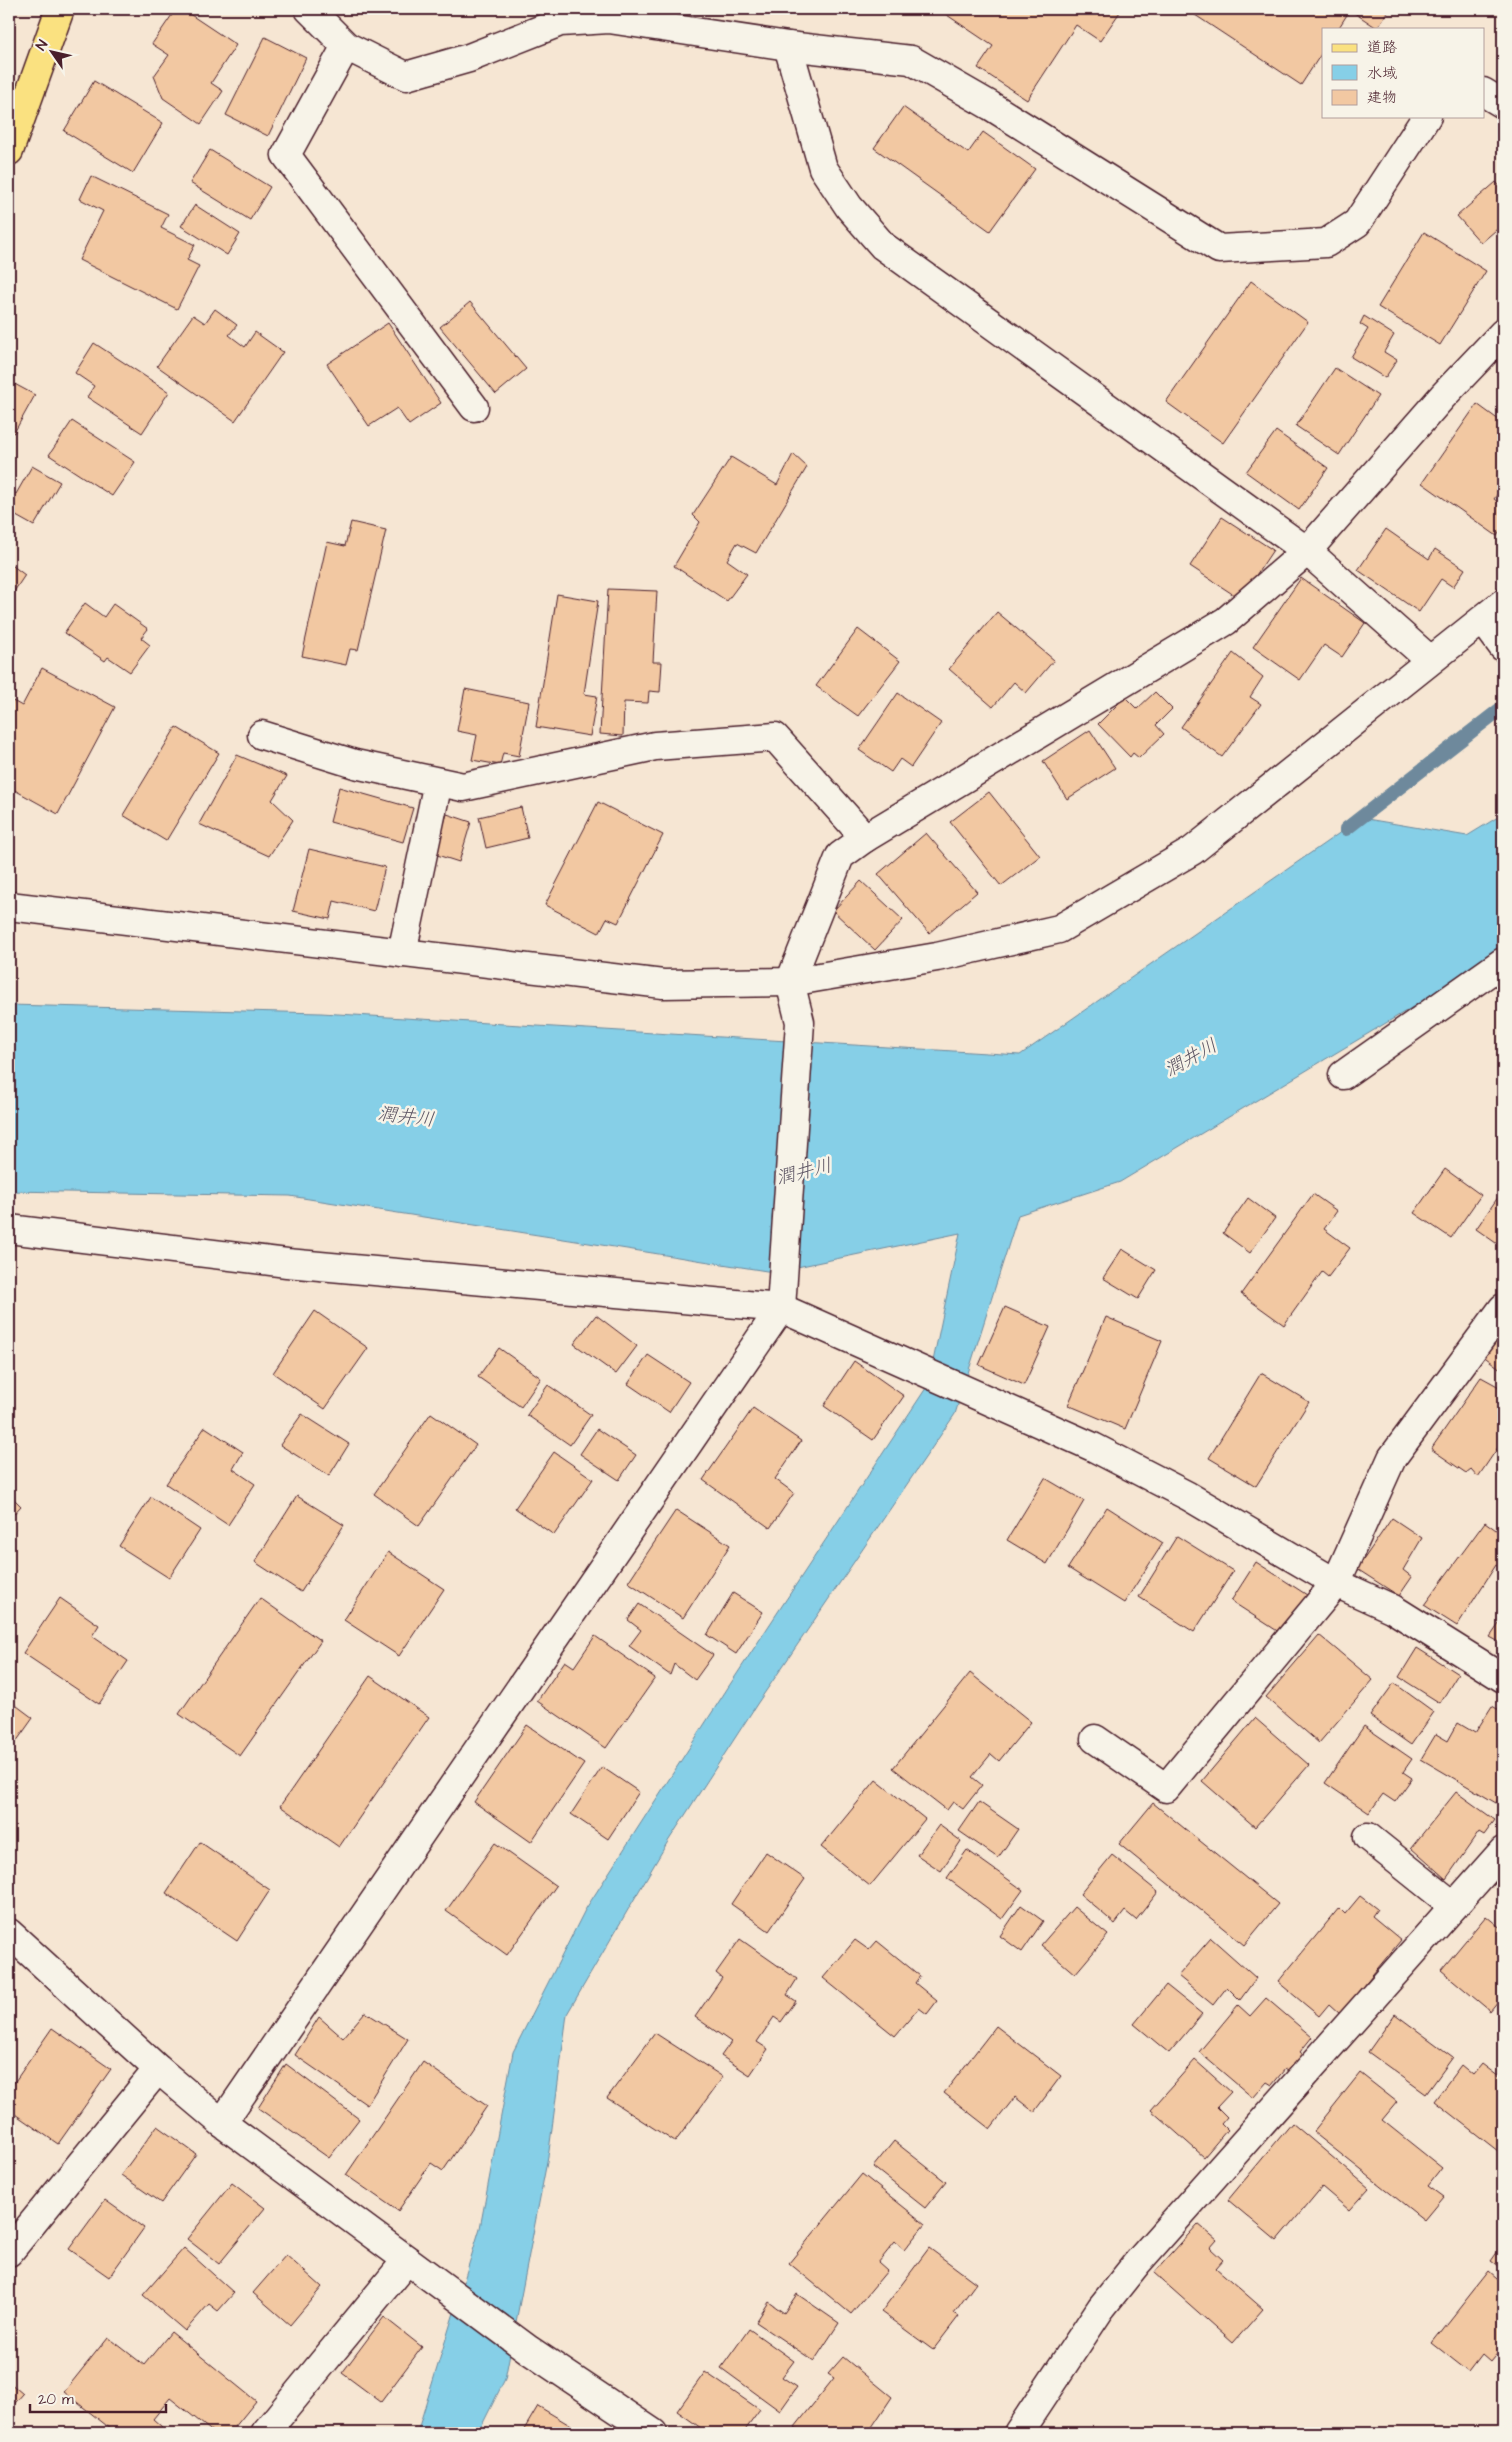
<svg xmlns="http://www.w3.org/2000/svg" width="1512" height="2442" font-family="'Architects Daughter','Klee One',sans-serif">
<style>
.water{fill:#86cfe7;stroke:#6e899c}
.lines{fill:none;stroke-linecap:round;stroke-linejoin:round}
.stream{stroke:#6e899c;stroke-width:14}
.building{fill:#f2c8a2;stroke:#4a1f2b}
.minor-casing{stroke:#4a1f2b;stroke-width:31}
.major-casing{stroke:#4a1f2b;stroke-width:31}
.minor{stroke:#f7f3e8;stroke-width:28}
.major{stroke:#fae180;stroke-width:28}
.labels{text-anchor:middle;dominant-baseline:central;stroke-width:5;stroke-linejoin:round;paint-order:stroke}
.water-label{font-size:19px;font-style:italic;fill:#5c5463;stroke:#f7f3e8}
</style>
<rect width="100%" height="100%" fill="#f6e6d3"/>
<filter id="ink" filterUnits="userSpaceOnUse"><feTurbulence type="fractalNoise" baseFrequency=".02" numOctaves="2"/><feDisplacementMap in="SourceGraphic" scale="10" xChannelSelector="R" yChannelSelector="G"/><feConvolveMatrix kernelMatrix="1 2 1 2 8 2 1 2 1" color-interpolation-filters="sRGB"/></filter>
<g filter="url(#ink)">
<polygon class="water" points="1503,814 1503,953 1120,1182 1018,1215 955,1414 757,1704 667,1843 567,2014 549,2151 505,2379 478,2433 417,2433 480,2228 513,2052 585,1910 729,1686 928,1385 960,1233 773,1272 290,1196 9,1191 9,1005 321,1013 1020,1055 1361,818 1467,836"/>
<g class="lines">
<polyline class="stream" points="1346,829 1503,707"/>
</g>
<g class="building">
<polygon points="176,9 182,9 236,45 211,83 223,91 201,124 163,98 154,76 169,55 152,44"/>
<polygon points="938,9 1122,9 1100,41 1076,25 1027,100 978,68 993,46"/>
<polygon points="1186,9 1390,9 1377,28 1350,10 1338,29 1323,29 1323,51 1301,85"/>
<polygon points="265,37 306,58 268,136 226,115"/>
<polygon points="94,81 163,123 133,173 64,131"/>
<polygon points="903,107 968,153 983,132 1035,169 990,231 874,148"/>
<polygon points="210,150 270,187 250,220 190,183"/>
<polygon points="91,176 168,214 161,228 195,245 187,260 199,266 177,309 79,260 103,211 80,199"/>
<polygon points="1496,182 1503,190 1503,224 1481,243 1457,216"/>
<polygon points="195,205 240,234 227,255 181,226"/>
<polygon points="1424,232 1486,271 1440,345 1378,307"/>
<polygon points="1251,281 1308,322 1223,443 1166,402"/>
<polygon points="470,302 526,369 496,394 440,327"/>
<polygon points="215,309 237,325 229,335 245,347 255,332 283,352 235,421 157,366 193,315 205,323"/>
<polygon points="1364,316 1394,335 1384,352 1397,360 1385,378 1351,357 1368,329 1360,324"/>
<polygon points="388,323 441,403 409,425 397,408 369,426 327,364"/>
<polygon points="94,343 169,392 142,433 87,397 94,386 75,373"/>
<polygon points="1335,368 1378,396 1339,455 1296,426"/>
<polygon points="9,381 35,395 14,433 9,430"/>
<polygon points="1477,404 1503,423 1503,486 1494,499 1503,506 1503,527 1497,536 1422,483"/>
<polygon points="72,421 135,462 112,496 49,455"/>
<polygon points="1276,431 1328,468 1299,510 1246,472"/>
<polygon points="793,454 807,467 756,553 737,543 727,560 747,574 727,601 674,566 700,522 693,515 731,457 777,485"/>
<polygon points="32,466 60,482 34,526 9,512 9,490 16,494"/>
<polygon points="1222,517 1273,550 1240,599 1190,566"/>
<polygon points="351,522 386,530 358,650 350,649 346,665 302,656 327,542 345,546"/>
<polygon points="1386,529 1429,559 1435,549 1465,569 1453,587 1441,579 1419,612 1358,570"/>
<polygon points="9,563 25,575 9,599"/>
<polygon points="1301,578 1365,623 1342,657 1324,645 1300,680 1253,647"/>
<polygon points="608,589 657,591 653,662 662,662 660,692 649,691 648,703 624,702 623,736 600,734"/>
<polygon points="557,594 598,601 584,694 597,696 590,736 536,727"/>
<polygon points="85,603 104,617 113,604 148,629 141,638 150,645 130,672 108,657 105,661 64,633"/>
<polygon points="997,612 1054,660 1026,693 1014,682 993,707 949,669"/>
<polygon points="858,629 900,661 858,716 816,686"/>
<polygon points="1233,653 1263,677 1250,697 1261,704 1222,757 1181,727"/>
<polygon points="42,668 115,707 58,814 9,787 9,709 13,701 22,706"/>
<polygon points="465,689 529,702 519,756 503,753 500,765 472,760 477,735 457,731"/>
<polygon points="1155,692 1172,709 1156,725 1164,734 1139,758 1133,753 1130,757 1098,724 1125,697 1137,709"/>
<polygon points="898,693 941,723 911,767 900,759 891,772 859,750"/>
<polygon points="176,727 219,753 166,841 123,815"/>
<polygon points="1090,730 1115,768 1067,799 1043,761"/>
<polygon points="237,755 287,776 272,800 293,820 269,856 199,824"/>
<polygon points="339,787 413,808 403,842 330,822"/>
<polygon points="989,792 1040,856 1001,886 950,822"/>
<polygon points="598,802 663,835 618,923 607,918 599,933 545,905"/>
<polygon points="521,807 528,838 486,848 479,817"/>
<polygon points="447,814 471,822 459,862 434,854"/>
<polygon points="926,833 977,892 929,933 878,874"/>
<polygon points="309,849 385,867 374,911 334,901 330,919 293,911"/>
<polygon points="861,881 903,920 875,950 833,911"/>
<polygon points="1445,1169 1481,1195 1451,1238 1414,1213"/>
<polygon points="1503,1190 1503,1248 1476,1229"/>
<polygon points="1313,1194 1337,1211 1324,1229 1350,1248 1328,1277 1322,1272 1284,1325 1241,1294"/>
<polygon points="1248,1198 1275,1218 1250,1253 1223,1233"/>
<polygon points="1122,1249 1156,1270 1138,1299 1103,1278"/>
<polygon points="1005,1307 1050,1327 1024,1385 979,1365"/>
<polygon points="315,1311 368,1348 325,1409 273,1373"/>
<polygon points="596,1315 637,1346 616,1374 574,1344"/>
<polygon points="1106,1317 1162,1341 1125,1429 1068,1405"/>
<polygon points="1503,1325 1503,1368 1502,1370 1482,1355"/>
<polygon points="499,1348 541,1378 521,1407 478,1377"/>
<polygon points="648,1355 689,1382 669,1412 628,1384"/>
<polygon points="854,1361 904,1396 873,1440 824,1406"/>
<polygon points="1261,1373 1309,1402 1256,1486 1209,1458"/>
<polygon points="1481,1377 1503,1389 1503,1440 1478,1477 1471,1469 1466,1473 1431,1449"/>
<polygon points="548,1385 591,1415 570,1445 527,1415"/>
<polygon points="753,1408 801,1441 775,1479 794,1493 770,1528 703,1480"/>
<polygon points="431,1413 476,1445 419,1526 374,1494"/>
<polygon points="302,1414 349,1444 329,1476 280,1445"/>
<polygon points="205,1427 243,1452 233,1469 255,1484 228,1525 166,1484"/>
<polygon points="597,1429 636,1455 619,1480 580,1454"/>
<polygon points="554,1452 593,1479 554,1535 515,1508"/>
<polygon points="1045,1478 1084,1501 1047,1564 1007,1540"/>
<polygon points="9,1494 21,1506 9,1519"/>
<polygon points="297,1496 344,1525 301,1592 255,1562"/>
<polygon points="151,1497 200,1530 169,1578 119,1546"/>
<polygon points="1107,1507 1163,1543 1124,1603 1068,1568"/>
<polygon points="676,1510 730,1545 683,1618 628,1582"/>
<polygon points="1392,1518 1422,1538 1403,1570 1412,1577 1399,1596 1357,1569"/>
<polygon points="1485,1522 1503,1535 1503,1570 1496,1565 1457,1626 1424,1605"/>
<polygon points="1177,1536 1233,1571 1194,1632 1139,1597"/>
<polygon points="388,1552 444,1589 399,1656 344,1620"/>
<polygon points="1256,1562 1307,1595 1282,1634 1231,1601"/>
<polygon points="733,1593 763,1612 736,1654 707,1635"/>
<polygon points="60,1598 99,1625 92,1636 128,1661 99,1704 23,1653"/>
<polygon points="260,1598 321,1641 240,1756 179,1714"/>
<polygon points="639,1604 713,1655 695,1680 674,1664 670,1675 629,1646 641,1630 628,1620"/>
<polygon points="1503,1618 1503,1644 1490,1637"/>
<polygon points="1319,1635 1373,1680 1319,1743 1266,1697"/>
<polygon points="595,1636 655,1678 606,1748 537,1701 565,1661 574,1667"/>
<polygon points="1417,1648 1458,1674 1440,1703 1399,1677"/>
<polygon points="970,1673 1031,1722 999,1761 991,1754 972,1777 982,1785 963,1809 953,1802 947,1810 893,1768"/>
<polygon points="370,1676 429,1717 339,1847 280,1806"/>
<polygon points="1394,1683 1434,1712 1411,1745 1370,1716"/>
<polygon points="9,1700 33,1718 16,1742 9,1737"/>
<polygon points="1492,1706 1503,1712 1503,1790 1496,1803 1421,1759 1436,1734 1448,1741 1458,1723 1475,1733"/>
<polygon points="1255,1718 1309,1765 1255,1827 1202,1781"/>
<polygon points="527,1725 584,1764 531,1842 474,1802"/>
<polygon points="1364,1726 1412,1759 1403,1772 1412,1778 1395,1802 1383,1794 1369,1813 1325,1783"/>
<polygon points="602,1767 639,1792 608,1839 571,1814"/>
<polygon points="876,1780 925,1819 870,1886 821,1847"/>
<polygon points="1456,1792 1495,1820 1484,1835 1479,1832 1446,1879 1411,1848"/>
<polygon points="979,1802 1018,1829 998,1858 959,1831"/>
<polygon points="1153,1803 1278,1904 1244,1945 1119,1844"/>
<polygon points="939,1825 961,1841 941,1871 917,1855"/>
<polygon points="200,1842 270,1890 237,1941 166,1893"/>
<polygon points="495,1843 556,1886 507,1955 446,1911"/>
<polygon points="967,1850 1023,1890 1002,1919 947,1878"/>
<polygon points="766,1852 805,1879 769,1931 731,1904"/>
<polygon points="1112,1855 1158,1892 1136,1920 1125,1911 1115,1924 1080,1894"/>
<polygon points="1360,1896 1377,1909 1372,1916 1401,1940 1340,2014 1329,2004 1319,2016 1278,1982 1339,1908 1345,1914"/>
<polygon points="1021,1905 1043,1921 1022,1952 1000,1936"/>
<polygon points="1074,1907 1108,1935 1075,1974 1041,1945"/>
<polygon points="1486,1916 1503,1930 1503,1995 1490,2011 1441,1970"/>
<polygon points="1211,1938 1256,1978 1240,2000 1227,1987 1213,2005 1178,1976"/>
<polygon points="740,1939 797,1979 787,1995 796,2001 781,2022 774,2017 757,2042 768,2049 750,2075 721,2056 731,2042 695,2017 722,1978 716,1973"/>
<polygon points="855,1940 869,1950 877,1941 920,1976 915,1983 937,2001 927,2014 919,2008 895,2036 823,1978"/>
<polygon points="1166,1985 1202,2014 1169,2053 1134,2024"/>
<polygon points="1266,1998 1312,2037 1300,2052 1306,2057 1292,2074 1285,2069 1272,2085 1267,2082 1253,2098 1199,2052 1238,2005 1250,2016"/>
<polygon points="365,2012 408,2039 367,2105 295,2055 319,2017 343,2038"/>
<polygon points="1395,2014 1453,2057 1426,2094 1368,2052"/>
<polygon points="996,2026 1061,2076 1034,2112 1015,2097 990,2129 944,2093"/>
<polygon points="52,2028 111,2069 58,2144 9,2110 9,2090"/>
<polygon points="655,2033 723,2077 675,2142 607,2098"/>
<polygon points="1195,2060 1231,2092 1217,2107 1227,2117 1221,2124 1227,2130 1204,2157 1151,2110"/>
<polygon points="423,2062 487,2106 443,2171 431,2163 398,2211 346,2175"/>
<polygon points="286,2064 359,2119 329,2158 258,2108"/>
<polygon points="1482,2064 1503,2080 1503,2155 1434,2101 1461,2065 1473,2075"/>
<polygon points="1360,2073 1397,2102 1382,2120 1442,2168 1428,2186 1443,2197 1424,2220 1313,2132"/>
<polygon points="1292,2123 1369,2188 1349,2210 1322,2187 1277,2241 1228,2200"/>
<polygon points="157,2126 196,2154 161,2203 121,2175"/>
<polygon points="894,2141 946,2182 925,2208 873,2167"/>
<polygon points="862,2174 925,2224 904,2250 895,2242 878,2263 887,2271 851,2314 789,2263"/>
<polygon points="232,2183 265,2208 219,2264 187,2239"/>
<polygon points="105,2200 144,2228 109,2277 69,2249"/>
<polygon points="1198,2224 1217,2240 1210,2248 1223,2260 1216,2268 1263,2309 1233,2343 1154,2273"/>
<polygon points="1503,2244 1503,2270 1491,2261"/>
<polygon points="184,2248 234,2293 218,2311 209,2304 185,2331 143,2295"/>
<polygon points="929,2248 976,2283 954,2313 959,2316 933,2350 881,2312"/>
<polygon points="286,2255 322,2287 290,2325 253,2293"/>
<polygon points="1488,2272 1503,2285 1503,2346 1490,2362 1482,2355 1469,2372 1432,2343"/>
<polygon points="797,2294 839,2323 814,2361 756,2322 769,2302 784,2313"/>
<polygon points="384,2317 422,2347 381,2402 342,2373"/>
<polygon points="749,2329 794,2361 782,2377 797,2387 780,2411 721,2368"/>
<polygon points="171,2332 256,2401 230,2433 214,2433 170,2398 153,2419 162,2427 157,2433 116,2433 64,2392 108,2337 144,2365"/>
<polygon points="843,2357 892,2397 868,2433 803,2433 795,2427 834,2378 828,2374"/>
<polygon points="705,2372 760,2410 743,2433 708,2433 677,2411"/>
<polygon points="9,2382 23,2394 9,2410"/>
<polygon points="538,2406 583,2433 522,2433"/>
</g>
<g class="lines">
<defs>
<g id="minor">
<polyline points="309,9 346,46 406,76 469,58 560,22 609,19 788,46 911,60 991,106 1219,249 1326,243 1357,223 1427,116"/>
<polyline points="346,46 286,155 474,407"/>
<polyline points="788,46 823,168 849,207 883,246 1307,551 1430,660"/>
<polyline points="1483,92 1503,104"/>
<polyline points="1483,620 1503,647"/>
<polyline points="262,735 355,764 463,787 655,746 775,737 865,838"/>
<polyline points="9,906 663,984 790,982 937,957 1059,929 1192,851 1503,603"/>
<polyline points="402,953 438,782"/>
<polyline points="1343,1075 1503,962"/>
<polyline points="9,1229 287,1263 781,1308 1093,1447 1188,1496 1336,1583 1393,1609 1503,1678"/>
<polyline points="1095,1739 1166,1788 1336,1583 1392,1458 1503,1308"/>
<polyline points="1368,1837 1454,1906"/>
<polyline points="9,1933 158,2069 222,2123 529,2350 653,2433"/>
<polyline points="222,2123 781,1308 800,1022 790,982 840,856 865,838 1226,621 1307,551 1443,396 1503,333"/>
<polyline points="9,2252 158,2069"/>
<polyline points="265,2433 407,2260"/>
<polyline points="1018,2433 1101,2308 1137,2263 1503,1851"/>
</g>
<polyline id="major" points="9,151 60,9"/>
</defs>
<use href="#minor" class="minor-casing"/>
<use href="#major" class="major-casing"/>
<use href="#minor" class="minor"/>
<use href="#major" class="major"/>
</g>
</g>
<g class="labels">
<g class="water-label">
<text transform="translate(1191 1058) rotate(-29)">潤井川</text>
<text transform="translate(406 1117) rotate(7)">潤井川</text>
<text transform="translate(804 1172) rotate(-14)">潤井川</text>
</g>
</g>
<rect width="1512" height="2442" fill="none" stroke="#f7f3e8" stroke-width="30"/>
<rect x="15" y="15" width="1482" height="2412" fill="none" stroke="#4a1f2b" stroke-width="2" filter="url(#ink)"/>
<rect x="1322" y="28" width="162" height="90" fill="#f7f3e8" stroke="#b29e9c"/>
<rect x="1332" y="44" width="25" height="8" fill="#fae180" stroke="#b29e9c"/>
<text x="1367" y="52" font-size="15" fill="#4a1f2b">道路</text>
<rect x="1332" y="65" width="25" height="15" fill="#86cfe7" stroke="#b29e9c"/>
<text x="1367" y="78" font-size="15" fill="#4a1f2b">水域</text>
<rect x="1332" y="90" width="25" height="15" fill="#f2c8a2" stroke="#b29e9c"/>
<text x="1367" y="102" font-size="15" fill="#4a1f2b">建物</text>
<g transform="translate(52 52) rotate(304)" stroke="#f7f3e8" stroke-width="4" paint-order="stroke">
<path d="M0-4L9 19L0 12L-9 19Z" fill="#4a1f2b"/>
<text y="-8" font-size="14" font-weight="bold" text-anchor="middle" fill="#4a1f2b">N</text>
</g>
<path d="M30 2404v8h136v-8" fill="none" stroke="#4a1f2b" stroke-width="2.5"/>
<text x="38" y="2404" font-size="15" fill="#4a1f2b" stroke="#f7f3e8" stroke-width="4" paint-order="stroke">20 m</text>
</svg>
